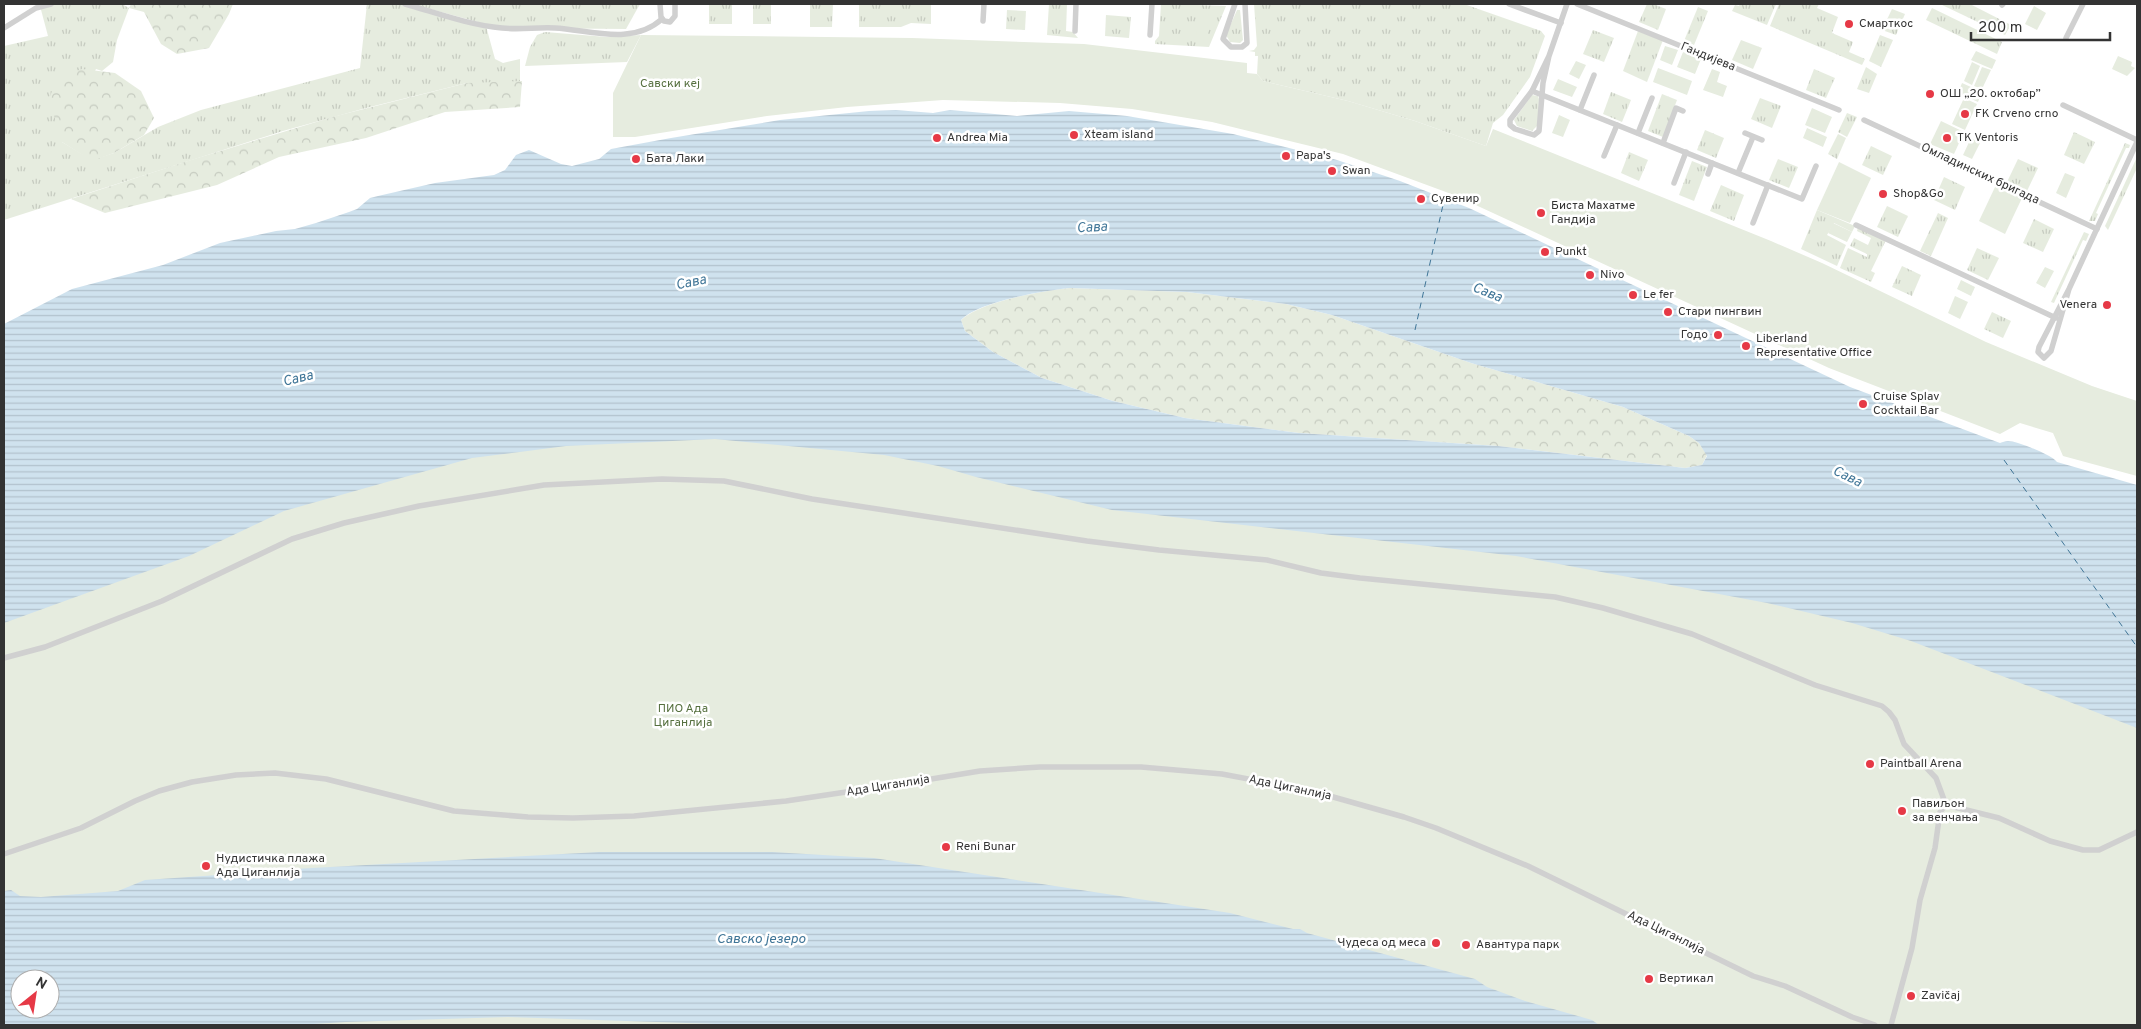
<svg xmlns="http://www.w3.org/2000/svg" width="2141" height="1029" font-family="Overpass,sans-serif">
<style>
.grass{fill:url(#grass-tufts)}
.forest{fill:url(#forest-crowns)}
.park{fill:#e6ecdf;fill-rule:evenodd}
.water{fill:url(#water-rules);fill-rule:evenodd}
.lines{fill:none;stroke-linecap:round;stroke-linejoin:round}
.ferry{stroke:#3f7597;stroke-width:1;stroke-dasharray:6 5;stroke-linecap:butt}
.minor{stroke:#d0d0d0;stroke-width:5.5}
.poi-dot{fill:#e63946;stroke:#fff;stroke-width:2}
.labels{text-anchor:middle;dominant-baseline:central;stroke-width:5;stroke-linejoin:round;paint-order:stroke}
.poi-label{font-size:12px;fill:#333;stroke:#fff;text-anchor:start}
.street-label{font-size:12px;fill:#333;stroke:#fff}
.park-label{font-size:12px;fill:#56703f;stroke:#fff}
.water-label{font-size:14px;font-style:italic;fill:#3f7597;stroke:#fff}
</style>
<defs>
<pattern id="grass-tufts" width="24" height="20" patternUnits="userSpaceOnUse" patternTransform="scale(1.25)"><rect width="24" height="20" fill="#e6ecdf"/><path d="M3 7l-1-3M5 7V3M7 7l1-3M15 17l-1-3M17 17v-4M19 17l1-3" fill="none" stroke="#c6cbc0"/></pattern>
<pattern id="forest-crowns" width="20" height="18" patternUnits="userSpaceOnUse" patternTransform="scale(1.25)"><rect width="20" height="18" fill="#e6ecdf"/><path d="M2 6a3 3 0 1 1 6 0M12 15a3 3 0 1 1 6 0" fill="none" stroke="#c6cbc0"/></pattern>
<pattern id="water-rules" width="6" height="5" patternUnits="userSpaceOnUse" patternTransform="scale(1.25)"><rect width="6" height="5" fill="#cfe2ee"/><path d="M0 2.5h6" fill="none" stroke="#b2c2cd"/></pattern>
</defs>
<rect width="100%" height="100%" fill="#fff"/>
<g class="grass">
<polygon points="55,4 122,4 129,8 117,40 113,62 102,71 96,69 62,142 92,160 114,153 158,127 201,110 360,68 367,4 403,4 486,26 495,59 503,63 520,59 520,84 467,83 366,108 283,131 4,220 4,46 48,36 40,6"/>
<polygon points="412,4 640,4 626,29 500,28"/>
<rect x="709" y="4" width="23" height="20"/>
<rect x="753" y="4" width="18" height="20"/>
<polygon points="810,4 833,4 832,27 810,27"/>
<polygon points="859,4 931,4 931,24 911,23 901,27 859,27"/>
<polygon points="1049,4 1067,4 1066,31 1073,32 1078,38 1047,35"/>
<polygon points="1161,4 1169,4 1226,6 1209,47 1155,44 1155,41 1159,36"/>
<polygon points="1254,4 1464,4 1541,31 1545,36 1530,77 1503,115 1493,123 1486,146 1415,121 1348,101 1263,81 1257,74 1258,56 1255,56 1255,52 1249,51 1254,50 1257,46"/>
<polygon points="1647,4 1653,4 1666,9 1658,30 1639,22"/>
<polygon points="1740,4 1776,4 1767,25 1732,11 1735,5 1739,6"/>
<polygon points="1779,4 1819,4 1817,8 1838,17 1832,33 1853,42 1849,52 1865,59 1862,65 1770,26"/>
<polygon points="1940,4 1970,4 2011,25 2005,35"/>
<polygon points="1698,7 1708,11 1694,45 1684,41"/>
<polygon points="1932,8 2002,42 1997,54 1926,20"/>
<polygon points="1892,9 1905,14 1896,35 1882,30"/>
<polygon points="1007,10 1026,11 1025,30 1006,29"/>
<polygon points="1237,10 1240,10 1243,40 1240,43 1230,42 1226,35"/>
<polygon points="1106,15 1131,17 1129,38 1105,36"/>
<polygon points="1593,30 1614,38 1604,62 1583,54"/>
<polygon points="1638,31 1663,40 1647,82 1623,71"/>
<polygon points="545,32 607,37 641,35 627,62 525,66 530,47 537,35"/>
<polygon points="1880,35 1893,40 1881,67 1869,61"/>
<polygon points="1741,40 1762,48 1753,69 1732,60"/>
<polygon points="1866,67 1877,74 1869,93 1857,89"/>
<polygon points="1814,69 1835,78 1826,98 1806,90"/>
<polygon points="1611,92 1631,100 1622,122 1603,114"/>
<polygon points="1662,94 1677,100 1663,137 1648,131"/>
<polygon points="1532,95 1538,96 1539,99 1538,125 1532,131 1517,126 1514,120"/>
<polygon points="1760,98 1781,106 1772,128 1751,119"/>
<polygon points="1847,113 1857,117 1847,137 1838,132"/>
<polygon points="1705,130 1724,138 1716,158 1697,150"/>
<polygon points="2074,132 2095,142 2084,164 2064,155"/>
<polygon points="1838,134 1846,138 1837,159 1828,154"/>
<polygon points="2125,143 2130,145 2129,148 2126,148 2096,213 2098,214 2095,221 2089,221"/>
<polygon points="1871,146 1892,156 1883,175 1862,165"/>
<polygon points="1629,152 1648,160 1639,181 1621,173"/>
<polygon points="2137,157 2137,168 2108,230 2105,226"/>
<polygon points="1778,159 1798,167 1789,188 1769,180"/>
<polygon points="2018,159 2038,168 2027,191 2007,182"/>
<polygon points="1692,161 1707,167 1694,201 1679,195"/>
<polygon points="1944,177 1965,187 1955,210 1934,200"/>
<polygon points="1721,185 1744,195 1734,221 1710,211"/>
<polygon points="1887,206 1908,216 1898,237 1877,227"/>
<polygon points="1817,210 1855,226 1852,232 1834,223 1827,235 1846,245 1837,266 1801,249"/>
<polygon points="1938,213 1948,218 1931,256 1920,251"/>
<polygon points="2034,219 2054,229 2043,252 2023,243"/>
<polygon points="1858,227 1886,240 1871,271 1875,273 1871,282 1840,268 1848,248 1867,257 1867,254 1850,246 1854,238 1868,245 1871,238 1857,231"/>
<polygon points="2084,232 2089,234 2086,241 2083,240 2054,303 2051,302"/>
<polygon points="1977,248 1999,258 1988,280 1967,270"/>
<polygon points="1902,266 1921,275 1912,296 1892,287"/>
<polygon points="1992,312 2011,321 2003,338 1984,329"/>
</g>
<g class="forest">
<polygon points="131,4 233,4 229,14 209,48 177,54 161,44 144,12 129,8"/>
<polygon points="82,69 115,73 141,91 154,118 144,135 114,153 92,161 62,142 49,99 56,81 67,74"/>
<polygon points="522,81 520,107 445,112 366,138 279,157 217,185 105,213 71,199 194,159 336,116 467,83"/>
<path d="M1070,288l117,4 99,12 46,11 139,48 152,44 66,29 10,7 8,12 -5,10 -17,3 -187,-22 -199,-13 -114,-15 -72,-17 -71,-23 -49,-26 -28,-21 -4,-11c21,-19 81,-29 109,-32z"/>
</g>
<g class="park">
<polygon points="2034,6 2046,13 2037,30 2025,24"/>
<polygon points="1197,14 1209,14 1207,35 1196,35"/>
<polygon points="641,35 912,38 1084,44 1247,63 1247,73 1257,74 1263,81 1348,101 1415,121 1486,146 1493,129 1771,241 1822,263 1986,342 2092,386 2137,401 2137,476 2063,456 2053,433 2020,423 2000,434 1829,368 1454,195 1343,154 1212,122 1132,109 1060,103 943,100 847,107 767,116 635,137 613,137 613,93"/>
<polygon points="1665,46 1678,50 1672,65 1660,60"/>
<polygon points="1976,51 1996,60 1992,69 1971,60"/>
<polygon points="1683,52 1701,59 1695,74 1677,67"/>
<polygon points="2118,56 2132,62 2131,66 2135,68 2127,76 2112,69"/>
<polygon points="1576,61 1586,65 1579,79 1569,74"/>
<polygon points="1972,62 1980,66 1972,85 1964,81"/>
<polygon points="1982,67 1991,70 1982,89 1974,86"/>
<polygon points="1658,68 1692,81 1687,95 1653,82"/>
<polygon points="1712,69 1720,72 1717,82 1727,86 1723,97 1703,90"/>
<polygon points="1558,79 1577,87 1572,97 1553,90"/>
<polygon points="1962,83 1982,92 1978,102 1958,93"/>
<polygon points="1964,98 1977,104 1965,130 1952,124"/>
<polygon points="1812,108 1832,117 1825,133 1805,125"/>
<polygon points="1559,115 1570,120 1563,137 1552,133"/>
<polygon points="1941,121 1964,132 1954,154 1930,144"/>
<polygon points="1807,128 1827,137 1823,147 1803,138"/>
<polygon points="1971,138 1980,143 1972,159 1963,155"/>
<polygon points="1839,162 1871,178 1850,223 1817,210"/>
<polygon points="2065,173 2075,177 2066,198 2056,193"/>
<polygon points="1996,185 2022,198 2005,234 1979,221"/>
<polygon points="1833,223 1852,232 1847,242 1828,233"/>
<polygon points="2045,267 2054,271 2045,288 2036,283"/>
<polygon points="1961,280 1975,287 1971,296 1957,289"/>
<polygon points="1955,296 1968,302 1960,319 1948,313"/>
<path d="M685,405l1065,162 387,111v347h-2133v-432l179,-71zM20,979h30v30h-30z"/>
</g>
<g class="water">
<path d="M896,110l37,3 17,-3 67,6 52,-5 58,5 106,18 104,26 63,21 69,27 381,179 150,56c3,-1 5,-2 8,-2 9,0 44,14 49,21l80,23v243l-226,-87 -59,-18 -85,-20 -251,-47 -404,-46 -136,-33 -38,-11 -54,-11 -169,-16 -149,7 -94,12 -188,53 -95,45 -185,67v-299l68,-35 91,-24 57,-22 56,-12 19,-2 21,-6 33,-11 8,-3 13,-11 8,-2 57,-13 59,-8 11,-5 11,-15 13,-5 32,14 11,2 27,-7 12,-10 60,-11 109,-18 89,-9zM1070,288l117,4 99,12 46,11 139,48 152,44 66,29 10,7 8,13 -5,9 -17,3 -187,-22 -199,-13 -114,-15 -72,-17 -71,-23 -49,-26 -28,-21 -4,-11c18,-19 82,-29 109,-32z"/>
<path d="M599,852h173l102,6 356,55 63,16h7l7,4 168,46 12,8 38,14 67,19 7,5h-853l-238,-8 -162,5 -48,3h-294v-134l7,-1 9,6 21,1 77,-6 27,-11 73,-5 21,-3zM20,979h30v30h-30z"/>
</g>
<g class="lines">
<g class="ferry">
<polyline points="1415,330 1443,205"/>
<polyline points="2004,460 2137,647"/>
</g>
<g class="minor">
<path d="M405,4c32,9 64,21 97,24 18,2 35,-1 53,0 35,2 77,18 107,-9"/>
<polyline points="660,4 661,17 664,21 670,22 675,16 675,4"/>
<polyline points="1235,4 1223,39 1231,47 1242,47 1247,43 1245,4"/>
<polyline points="1509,4 1561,23"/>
<polyline points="1577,4 1839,110"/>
<polyline points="2002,5 2003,4"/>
<polyline points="983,21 984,4"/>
<polyline points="4,28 36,8 51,4"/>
<polyline points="1075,31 1076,4"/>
<polyline points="1150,35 1152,4"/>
<polyline points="2066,38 2083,4"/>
<polyline points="1549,56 1532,91 1510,120 1510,125 1515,129 1534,135 1539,131 1543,83 1549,56 1567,4"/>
<polyline points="1532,91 1802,199 1816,166"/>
<polyline points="2063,105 2137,140"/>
<polyline points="1580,110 1594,75"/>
<polyline points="1864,120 2097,229"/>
<polyline points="1638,133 1652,98"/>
<polyline points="1745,133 1762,140"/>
<polyline points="1663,143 1676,108 1683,111"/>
<polyline points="1604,156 1617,125"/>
<polyline points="1738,173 1753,137"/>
<polyline points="1708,174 1712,163"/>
<polyline points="1674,183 1686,152"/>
<polyline points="1753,223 1768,185"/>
<polyline points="1856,225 2056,318"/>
<polyline points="2069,289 2051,351 2044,358 2038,352 2039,347 2069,289 2137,142"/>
<polyline points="4,658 45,647 162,601 292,539 344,523 419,506 544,485 662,479 724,481 812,499 1087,541 1159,550 1267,560 1321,573 1360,578 1555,597 1603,608 1692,634 1815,685 1882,706 1889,712 1895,720 1904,744 1936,778 1946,805 1999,818 2050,841 2083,850 2099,850 2137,832"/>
<polyline points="4,854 81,828 135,801 159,791 192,782 236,775 275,773 326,779 454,811 528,817 573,818 634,816 786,801 913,782 980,771 1040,767 1141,767 1222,774 1312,791 1404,817 1436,828 1528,866 1753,976 1785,986 1852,1017 1875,1025"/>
<polyline points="1891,1025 1912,948 1920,900 1935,848 1940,812 1946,805"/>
</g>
</g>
<g class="poi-dot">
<circle cx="1849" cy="24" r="5"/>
<circle cx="1930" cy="94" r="5"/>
<circle cx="1965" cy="114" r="5"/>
<circle cx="1074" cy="135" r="5"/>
<circle cx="937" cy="138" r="5"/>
<circle cx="1947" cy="138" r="5"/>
<circle cx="1286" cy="156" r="5"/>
<circle cx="636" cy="159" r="5"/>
<circle cx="1332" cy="171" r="5"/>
<circle cx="1883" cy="194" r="5"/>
<circle cx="1421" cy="199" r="5"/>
<circle cx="1541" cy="213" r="5"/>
<circle cx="1545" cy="252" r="5"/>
<circle cx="1590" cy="275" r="5"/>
<circle cx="1633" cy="295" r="5"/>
<circle cx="2107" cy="305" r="5"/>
<circle cx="1668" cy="312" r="5"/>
<circle cx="1718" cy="335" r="5"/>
<circle cx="1746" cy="346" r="5"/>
<circle cx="1863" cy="404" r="5"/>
<circle cx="1870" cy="764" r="5"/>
<circle cx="1902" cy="811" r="5"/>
<circle cx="946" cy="847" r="5"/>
<circle cx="206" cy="866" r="5"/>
<circle cx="1436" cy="943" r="5"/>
<circle cx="1466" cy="945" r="5"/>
<circle cx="1649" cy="979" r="5"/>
<circle cx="1911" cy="996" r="5"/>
</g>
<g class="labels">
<g class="poi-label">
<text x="1859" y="24">Смарткос</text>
<text x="1940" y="94">ОШ „20. октобар”</text>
<text x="1975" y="114">FK Crveno crno</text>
<text x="1084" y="135">Xteam island</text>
<text x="947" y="138">Andrea Mia</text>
<text x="1957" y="138">TK Ventoris</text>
<text x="1296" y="156">Papa's</text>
<text x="646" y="159">Бата Лаки</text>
<text x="1342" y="171">Swan</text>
<text x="1893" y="194">Shop&amp;Go</text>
<text x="1431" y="199">Сувенир</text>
<text x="1551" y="206">Биста Махатме<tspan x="1551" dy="14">Гандија</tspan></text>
<text x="1555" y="252">Punkt</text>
<text x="1600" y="275">Nivo</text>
<text x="1643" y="295">Le fer</text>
<text x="2097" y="305" text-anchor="end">Venera</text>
<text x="1678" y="312">Стари пингвин</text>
<text x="1708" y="335" text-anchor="end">Годо</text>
<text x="1756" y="339">Liberland<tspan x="1756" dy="14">Representative Office</tspan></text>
<text x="1873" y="397">Cruise Splav<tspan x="1873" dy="14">Cocktail Bar</tspan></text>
<text x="1880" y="764">Paintball Arena</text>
<text x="1912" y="804">Павиљон<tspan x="1912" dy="14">за венчања</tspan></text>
<text x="956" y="847">Reni Bunar</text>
<text x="216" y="859">Нудистичка плажа<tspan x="216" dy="14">Ада Циганлија</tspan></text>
<text x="1426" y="943" text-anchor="end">Чудеса од меса</text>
<text x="1476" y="945">Авантура парк</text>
<text x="1659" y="979">Вертикал</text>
<text x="1921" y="996">Zavičaj</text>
</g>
<g class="street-label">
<text transform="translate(1708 57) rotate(22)">Гандијева</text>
<text transform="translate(1980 174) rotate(25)">Омладинских бригада</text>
<text transform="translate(888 786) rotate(-9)">Ада Циганлија</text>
<text transform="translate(1290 788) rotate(12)">Ада Циганлија</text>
<text transform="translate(1666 933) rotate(26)">Ада Циганлија</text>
</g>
<g class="park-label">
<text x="670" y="84">Савски кеј</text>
<text x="683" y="709">ПИО Ада<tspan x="683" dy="14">Циганлија</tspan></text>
</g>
<g class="water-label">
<text transform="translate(1092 228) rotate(-3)">Сава</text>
<text transform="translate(691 283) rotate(-12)">Сава</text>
<text transform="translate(1487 293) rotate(22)">Сава</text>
<text transform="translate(298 379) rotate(-14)">Сава</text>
<text transform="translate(1847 477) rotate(26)">Сава</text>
<text x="761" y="939">Савско језеро</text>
</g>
</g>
<rect width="2141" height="1029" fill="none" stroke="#333333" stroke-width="10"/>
<g transform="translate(35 994) rotate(30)"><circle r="24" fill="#ffffff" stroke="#adadad"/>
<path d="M0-4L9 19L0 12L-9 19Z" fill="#e63946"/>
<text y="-8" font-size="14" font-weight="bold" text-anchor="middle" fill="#333333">N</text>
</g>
<path d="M1971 32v8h139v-8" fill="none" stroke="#333333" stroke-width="2.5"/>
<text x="1978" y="32" font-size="15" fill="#333333" stroke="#ffffff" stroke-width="4" paint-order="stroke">200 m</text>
</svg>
